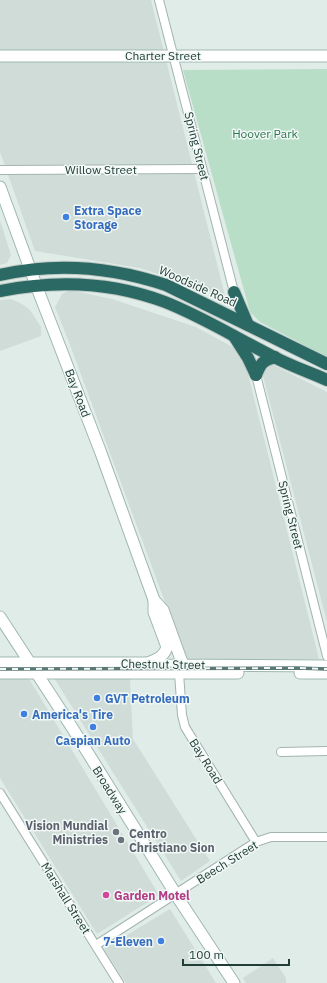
<svg xmlns="http://www.w3.org/2000/svg" width="327" height="983" font-family="'IBM Plex Sans',sans-serif">
<style>
.built{fill:#cfdcd7}
.green{fill:#b9dec7}
.lines{fill:none;stroke-linecap:round;stroke-linejoin:round}
.street-casing{stroke:#a3b4b0;stroke-width:10}
.secondary-casing{stroke:#9eb8b1;stroke-width:13}
.highway-casing{stroke:#c1c9c7;stroke-width:14}
.street{stroke:#fff;stroke-width:8}
.secondary{stroke:#fff;stroke-width:11}
.highway{stroke:#2b6a64;stroke-width:12}
.rail-casing{stroke:#5b7874;stroke-width:3.5}
.rail{stroke:#f1f8f5;stroke-width:2;stroke-dasharray:6;stroke-linecap:butt}
.shop-dot{fill:#3f7fe0;stroke:#f1f8f5;stroke-width:1.5}
.worship-dot{fill:#6b7280;stroke:#f1f8f5;stroke-width:1.5}
.hotel-dot{fill:#d1479c;stroke:#f1f8f5;stroke-width:1.5}
.labels{text-anchor:middle;dominant-baseline:central;stroke-width:3;stroke-linejoin:round;paint-order:stroke}
.street-label{font-size:12px;fill:#203d38;stroke:#f1f8f5}
.park-label{font-size:12px;fill:#2a754f;stroke:#f1f8f5}
.shop-label{font-size:12px;font-weight:bold;fill:#366cbe;stroke:#f1f8f5;text-anchor:start}
.worship-label{font-size:12px;font-weight:bold;fill:#5b616d;stroke:#f1f8f5;text-anchor:end}
.hotel-label{font-size:12px;font-weight:bold;fill:#b23c85;stroke:#f1f8f5;text-anchor:start}
</style>
<rect width="100%" height="100%" fill="#e0ece8"/>
<g class="built">
<polygon points="0,0 151,0 225,296 140,268 35,251 0,152"/>
<polygon points="0,220 11,255 7,263 0,265"/>
<polygon points="70,290 112,299 196,327 240,351 245,362 319,659 186,659 69,342 55,307 62,294"/>
<polygon points="11,299 22,304 30,310 41,327 41,336 0,351 0,300"/>
<polygon points="271,364 327,392 327,622 263,376 263,370"/>
<polygon points="0,677 28,677 159,895 97,934 0,778"/>
<polygon points="54,678 130,679 133,739 210,861 181,881"/>
<polygon points="170,909 216,983 126,983 104,949"/>
<polygon points="273,958 286,978 286,983 246,983 243,978"/>
</g>
<polygon class="green" points="327,69 327,357 260,322 250,312 183,70"/>
<g class="lines">
<defs>
<g id="street">
<polyline points="159,0 234,292"/>
<polyline points="0,170 202,169"/>
<polyline points="256,375 327,656"/>
<polyline points="179,673 182,715 185,727 256,842"/>
<polyline points="281,752 327,751"/>
<polyline points="0,793 119,983"/>
<polyline points="96,945 256,842 271,837 327,837"/>
</g>
<g id="secondary">
<polyline points="0,56 327,56"/>
<path d="M0,187l36,98 65,168 53,147v12l13,35c-3,10 -10,12 -19,16"/>
<polyline points="154,600 163,610 183,665"/>
<polyline points="0,617 73,729 180,901 234,983"/>
<polyline points="0,663 148,663 157,665 327,666"/>
<polyline points="0,673 238,673"/>
<polyline points="300,673 327,673"/>
</g>
<g id="highway">
<path d="M0,275c56,-13 112,-8 166,10l161,79"/>
<path d="M0,291c55,-11 112,-9 165,11 38,15 73,37 109,55 17,9 35,15 53,23"/>
<polyline points="234,292 248,325"/>
<polyline points="234,336 248,358 256,375"/>
<path d="M256,375c5,-12 6,-14 19,-18"/>
</g>
</defs>
<use href="#street" class="street-casing"/>
<use href="#secondary" class="secondary-casing"/>
<use href="#highway" class="highway-casing"/>
<use href="#street" class="street"/>
<use href="#secondary" class="secondary"/>
<use href="#highway" class="highway"/>
<defs>
<polyline id="rail" points="0,669 297,668 327,669"/>
</defs>
<use href="#rail" class="rail-casing"/>
<use href="#rail" class="rail"/>
</g>
<g class="shop-dot">
<circle cx="66" cy="217" r="4"/>
<circle cx="97" cy="698" r="4"/>
<circle cx="24" cy="714" r="4"/>
<circle cx="93" cy="727" r="4"/>
<circle cx="161" cy="941" r="4"/>
</g>
<g class="worship-dot">
<circle cx="116" cy="832" r="4"/>
<circle cx="121" cy="840" r="4"/>
</g>
<circle class="hotel-dot" cx="106" cy="895" r="4"/>
<g class="labels">
<g class="street-label">
<text x="163" y="55">Charter Street</text>
<text transform="translate(197 146) rotate(76)">Spring Street</text>
<text x="101" y="169">Willow Street</text>
<text transform="translate(198 286) rotate(24)">Woodside Road</text>
<text transform="translate(78 393) rotate(69)">Bay Road</text>
<text transform="translate(291 515) rotate(76)">Spring Street</text>
<text transform="translate(163 664) rotate(1)">Chestnut Street</text>
<text transform="translate(206 761) rotate(58)">Bay Road</text>
<text transform="translate(110 790) rotate(58)">Broadway</text>
<text transform="translate(227 862) rotate(-32)">Beech Street</text>
<text transform="translate(66 898) rotate(58)">Marshall Street</text>
</g>
<g class="park-label">
<text x="265" y="133">Hoover Park</text>
</g>
<g class="shop-label">
<text x="74" y="210">Extra Space<tspan x="74" dy="14">Storage</tspan></text>
<text x="105" y="698">GVT Petroleum</text>
<text x="32" y="714">America's Tire</text>
<text x="93" y="740" text-anchor="middle">Caspian Auto</text>
<text x="153" y="941" text-anchor="end">7-Eleven</text>
</g>
<g class="worship-label">
<text x="108" y="825">Vision Mundial<tspan x="108" dy="14">Ministries</tspan></text>
<text x="129" y="833" text-anchor="start">Centro<tspan x="129" dy="14">Christiano Sion</tspan></text>
</g>
<g class="hotel-label">
<text x="114" y="895">Garden Motel</text>
</g>
</g>
<path d="M183 959v6h106v-6" fill="none" stroke="#203d38" stroke-width="2"/>
<text x="189" y="959" font-size="12" fill="#203d38" stroke="#f1f8f5" stroke-width="3" paint-order="stroke">100 m</text>
</svg>
